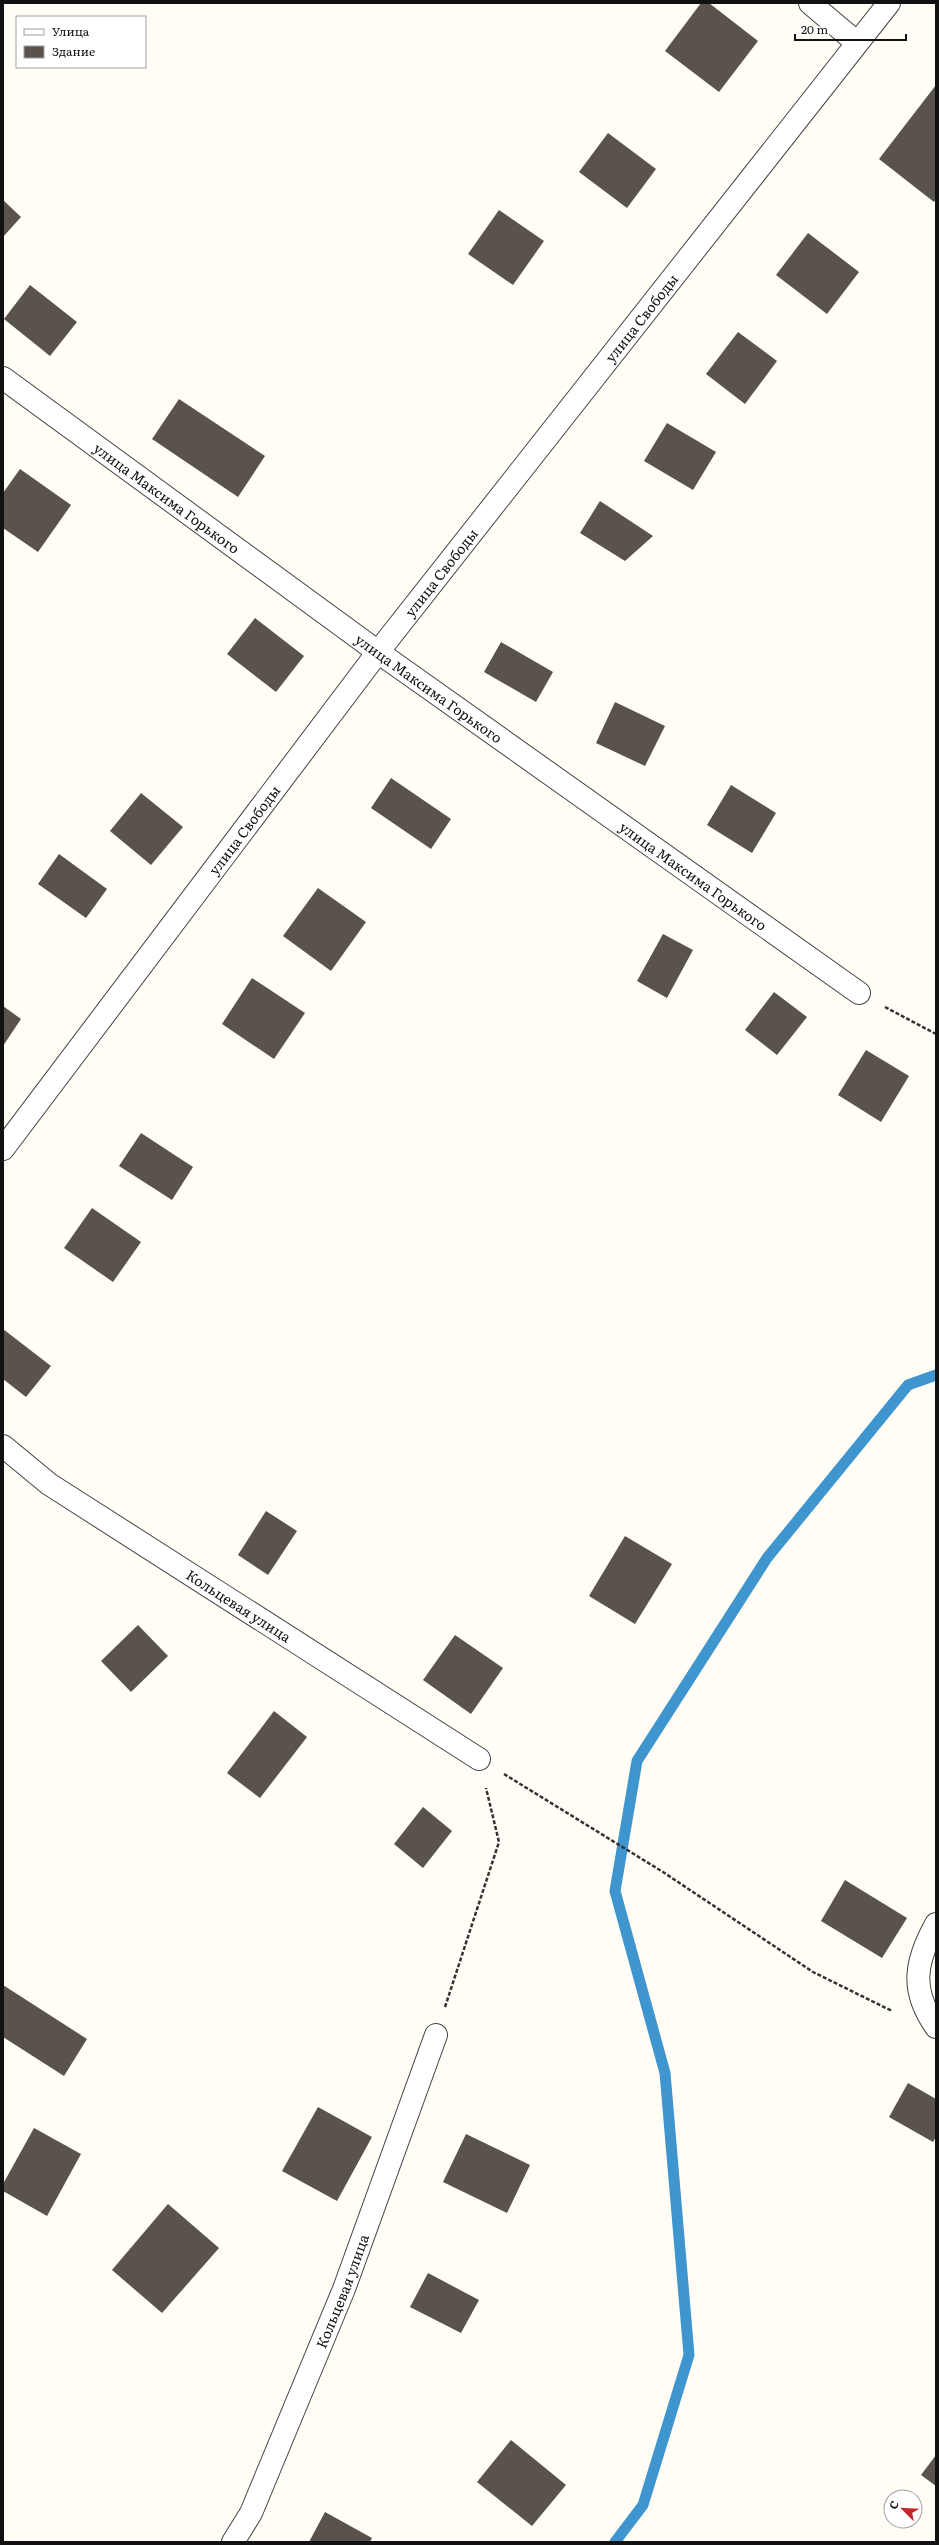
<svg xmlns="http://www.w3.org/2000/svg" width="939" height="2545" font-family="Literata,serif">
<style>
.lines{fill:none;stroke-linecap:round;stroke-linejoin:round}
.stream{stroke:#3f96cf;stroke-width:11}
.building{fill:#5a524d}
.minor-casing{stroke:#444;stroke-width:24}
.path{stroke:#333;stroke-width:2.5;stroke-dasharray:4 2;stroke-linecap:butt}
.minor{stroke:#fff;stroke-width:22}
.labels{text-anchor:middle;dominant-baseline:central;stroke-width:4;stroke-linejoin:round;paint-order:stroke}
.street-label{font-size:14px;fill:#111;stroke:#fff}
</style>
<rect width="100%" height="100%" fill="#fffdf5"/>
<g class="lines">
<polyline class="stream" points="615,2542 643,2505 689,2355 665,2073 615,1891 637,1761 767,1558 908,1385 936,1375"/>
</g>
<g class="building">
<polygon points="701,3 709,3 758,41 719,92 665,51"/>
<polygon points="936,85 936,199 934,202 879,159"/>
<polygon points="608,133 656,169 627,208 579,172"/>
<polygon points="3,200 21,217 3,237"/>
<polygon points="499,210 544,241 513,285 468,254"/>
<polygon points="808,233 859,272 827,314 776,275"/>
<polygon points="30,285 77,322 50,356 4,319"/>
<polygon points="738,332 777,361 745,404 706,374"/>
<polygon points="179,399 265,456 238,497 152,439"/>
<polygon points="667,423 716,452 693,490 644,461"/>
<polygon points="20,469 71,505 38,552 3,528 3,493"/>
<polygon points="600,501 653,536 625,561 580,533"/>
<polygon points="255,618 304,656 276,692 227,654"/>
<polygon points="501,642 553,672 536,702 484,672"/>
<polygon points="615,702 665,726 645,766 596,743"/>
<polygon points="391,778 451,819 431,849 371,808"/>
<polygon points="731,785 776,813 752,853 707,825"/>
<polygon points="141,793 183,827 151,865 110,831"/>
<polygon points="59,854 107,889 86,918 38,884"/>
<polygon points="318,888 366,922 331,971 283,936"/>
<polygon points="663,934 693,950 667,998 637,981"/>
<polygon points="252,978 305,1013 274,1059 222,1024"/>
<polygon points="774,992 807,1017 777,1055 745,1030"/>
<polygon points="3,1006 21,1019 3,1046"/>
<polygon points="866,1050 909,1076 881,1122 838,1095"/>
<polygon points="141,1133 193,1167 172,1200 119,1166"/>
<polygon points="92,1208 141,1242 113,1282 64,1248"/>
<polygon points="3,1329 51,1366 26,1397 3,1379"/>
<polygon points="266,1511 297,1531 268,1575 238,1555"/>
<polygon points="625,1536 672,1564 635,1624 589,1596"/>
<polygon points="138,1625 168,1656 131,1692 101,1661"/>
<polygon points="455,1635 503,1668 471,1714 423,1680"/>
<polygon points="274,1711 307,1737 260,1798 227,1773"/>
<polygon points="423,1807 452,1831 423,1868 394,1844"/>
<polygon points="845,1880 907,1918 882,1958 821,1921"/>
<polygon points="3,1985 87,2039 64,2076 3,2037"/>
<polygon points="908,2083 936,2099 936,2137 933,2142 889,2117"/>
<polygon points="318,2107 372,2137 337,2201 282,2171"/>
<polygon points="34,2128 81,2154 47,2216 3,2191 3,2184"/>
<polygon points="466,2134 530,2165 507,2213 443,2182"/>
<polygon points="168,2204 219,2248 162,2313 112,2270"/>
<polygon points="428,2273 479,2300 461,2333 410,2307"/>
<polygon points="511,2440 566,2485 532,2526 477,2482"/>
<polygon points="936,2455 936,2486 921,2475"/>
<polygon points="325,2512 372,2538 370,2542 309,2542"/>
</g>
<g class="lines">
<defs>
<g id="minor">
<polyline points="810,3 856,42"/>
<path id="s1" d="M3,378l375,274 481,341"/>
<path id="s2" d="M3,1149l375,-497 511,-649"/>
<path id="s3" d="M3,1446l46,38 430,275"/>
<path d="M936,1924c-21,38 -26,66 0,103"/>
<path id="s4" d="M233,2542l18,-29 93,-224 92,-254"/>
</g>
</defs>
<use href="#minor" class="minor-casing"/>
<g class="path">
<polyline points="885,1007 936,1034"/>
<polyline points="504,1774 663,1872 813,1972 892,2011"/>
<polyline points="445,2007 499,1842 486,1788"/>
</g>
<use href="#minor" class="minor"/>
</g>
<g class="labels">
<g class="street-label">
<text stroke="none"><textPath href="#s2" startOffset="1048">улица Свободы</textPath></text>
<text stroke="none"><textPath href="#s1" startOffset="203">улица Максима Горького</textPath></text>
<text stroke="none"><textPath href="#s2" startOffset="724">улица Свободы</textPath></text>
<text stroke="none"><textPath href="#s1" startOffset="527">улица Максима Горького</textPath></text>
<text stroke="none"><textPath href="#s2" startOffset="400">улица Свободы</textPath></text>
<text stroke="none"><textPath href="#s1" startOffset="851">улица Максима Горького</textPath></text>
<text stroke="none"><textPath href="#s3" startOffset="285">Кольцевая улица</textPath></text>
<text stroke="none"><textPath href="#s4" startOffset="274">Кольцевая улица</textPath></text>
</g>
</g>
<rect width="939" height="2545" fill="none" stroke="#111111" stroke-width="8"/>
<rect x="16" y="16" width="130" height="52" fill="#ffffff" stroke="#a0a0a0"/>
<rect x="24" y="29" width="20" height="6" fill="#ffffff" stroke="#a0a0a0"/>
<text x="52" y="36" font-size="12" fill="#111111">Улица</text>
<rect x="24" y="46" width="20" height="12" fill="#5a524d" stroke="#a0a0a0"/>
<text x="52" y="56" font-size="12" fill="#111111">Здание</text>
<g transform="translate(903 2509) rotate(294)"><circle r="19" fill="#ffffff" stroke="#a0a0a0"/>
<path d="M0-3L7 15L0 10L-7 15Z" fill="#c4262e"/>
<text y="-6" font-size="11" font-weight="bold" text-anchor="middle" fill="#111111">С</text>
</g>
<path d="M795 34v6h111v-6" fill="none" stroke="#111111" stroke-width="2"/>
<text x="801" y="34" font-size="12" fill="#111111" stroke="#ffffff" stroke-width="3" paint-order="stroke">20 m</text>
</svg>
